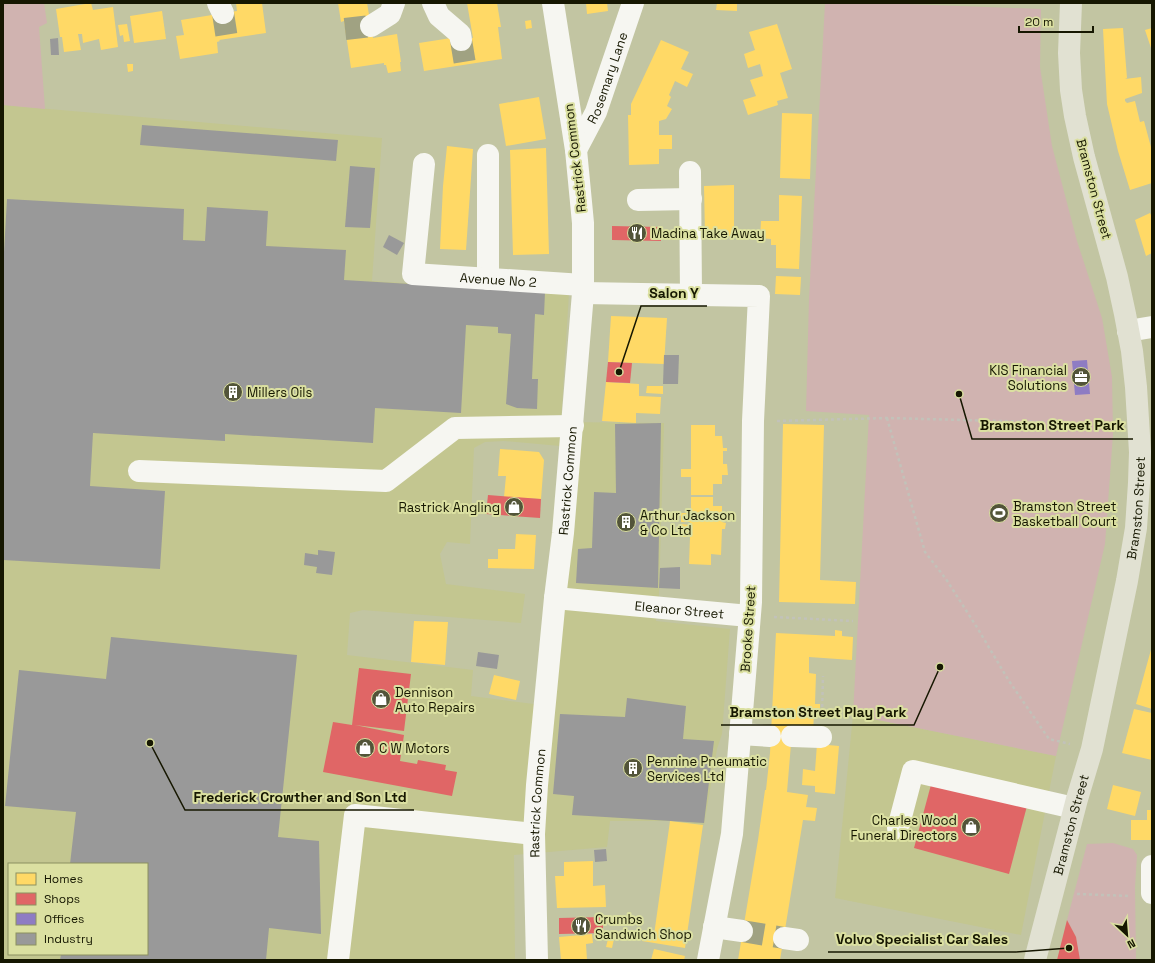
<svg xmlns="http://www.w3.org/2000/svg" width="1155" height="963" font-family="'Space Grotesk',sans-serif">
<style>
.built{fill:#c3c690;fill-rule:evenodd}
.green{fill:#d0b3b0}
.homes{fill:#ffd966}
.shops{fill:#e06666}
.offices{fill:#8e7cc3}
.industry{fill:#999}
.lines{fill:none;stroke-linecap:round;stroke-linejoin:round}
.minor-tunnel{stroke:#a0a282;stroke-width:22;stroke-dasharray:22 11;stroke-linecap:butt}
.path{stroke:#c2c2b9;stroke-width:2.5;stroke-dasharray:3 3;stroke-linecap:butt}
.minor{stroke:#f6f6f1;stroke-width:22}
.major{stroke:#e1e1d2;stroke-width:22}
.labels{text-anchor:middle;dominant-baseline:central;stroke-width:4;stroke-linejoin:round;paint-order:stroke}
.street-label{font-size:13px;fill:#161701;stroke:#dbe0a1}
.poi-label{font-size:13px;fill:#161701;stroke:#dbe0a1;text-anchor:start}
.leader{fill:none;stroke:#161701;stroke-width:1.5}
.callout-dot{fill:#161701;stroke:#dbe0a1;stroke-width:1.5}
.callout-label{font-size:14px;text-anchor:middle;font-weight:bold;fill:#161701;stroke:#dbe0a1;stroke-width:4;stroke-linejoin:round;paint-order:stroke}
</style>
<rect width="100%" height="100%" fill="#c2c5a2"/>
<g class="built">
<path d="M3,105l379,33 -10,143 197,12 -8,129 103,1 -5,173 -3,25 74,8 -8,105 -5,15 -13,76 -34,-4h-60l-3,26 -93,8 1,105h-512zM504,441l56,5 -11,118 -15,140 -63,-8 2,-26 -126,-15 3,-42 13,-3 158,13 4,-29 -79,-10 -6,-30 7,-12 23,2 4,-96 11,-6zM9,864h138v90h-138z"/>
<polygon points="853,715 1056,756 1021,935 835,898"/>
</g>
<g class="green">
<polygon points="3,3 44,3 47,23 39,27 45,109 3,105"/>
<polygon points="825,3 881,3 1041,9 1040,67 1052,146 1077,241 1102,318 1112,377 1113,434 1105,544 1056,756 853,715 869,415 806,411 809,299"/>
<polygon points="1113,843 1133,849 1137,855 1135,887 1136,960 1080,960 1076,937 1067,920 1087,844"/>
</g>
<g class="homes">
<polygon points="91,3 93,10 113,7 118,47 101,50 99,39 83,43 82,34 78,34 81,50 64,52 62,37 60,37 56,9"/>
<polygon points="236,3 262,3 266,33 219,40 220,41 217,42 218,53 180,59 176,36 184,35 181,20 237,11"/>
<polygon points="338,3 367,3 373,38 397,34 401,62 400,62 401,71 388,73 386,65 384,65 384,63 351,68 344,21 341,22"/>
<polygon points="467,3 497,3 501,27 498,27 502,59 424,71 419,43 451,38 451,41 473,38"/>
<polygon points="586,3 607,3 608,11 587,14"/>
<polygon points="717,3 737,3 737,11 716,10"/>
<polygon points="162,11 166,39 134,43 130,16"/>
<polygon points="531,20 532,28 526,29 525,21"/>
<polygon points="127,24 130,41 124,42 123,35 120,36 118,25"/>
<polygon points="777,24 792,69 780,73 788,98 777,101 778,105 748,115 743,100 756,96 750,80 763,76 760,64 748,68 744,54 755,50 749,32"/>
<polygon points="1123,28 1127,78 1125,79 1141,77 1142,93 1125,99 1125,101 1127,103 1135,101 1140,122 1144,121 1152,151 1152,183 1130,190 1118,151 1107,104 1103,29"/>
<polygon points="1152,28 1152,51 1145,30"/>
<polygon points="661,40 689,52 681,69 693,74 687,87 675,81 669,95 671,97 667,106 672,109 666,119 659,121 659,135 672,135 672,149 659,149 659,164 629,165 628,115 631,115 631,104"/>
<polygon points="127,64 133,64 133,71 128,72"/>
<polygon points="539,97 546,139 506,146 499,104"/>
<polygon points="782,113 812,114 810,179 780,178"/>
<polygon points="447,146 473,149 466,250 440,249 443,186"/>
<polygon points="546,148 549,254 513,255 510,150"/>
<polygon points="734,185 734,236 705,236 704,186"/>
<polygon points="779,195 802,196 799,269 776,268 776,245 771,245 771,239 760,238 761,221 779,221"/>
<polygon points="1150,213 1152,217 1152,253 1146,256 1135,220"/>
<polygon points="776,276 801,277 800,295 775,294"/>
<polygon points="611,316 667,318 664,364 608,362"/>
<polygon points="606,382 639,384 639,396 661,397 660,414 636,413 636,423 602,421"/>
<polygon points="647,386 663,386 663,394 646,393"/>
<polygon points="783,424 824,425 820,580 856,582 855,604 779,602"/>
<polygon points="691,425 715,425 715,436 722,436 723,448 727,448 727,451 723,451 723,464 727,464 728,475 722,475 722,484 713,484 713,495 691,495 691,477 681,477 681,469 691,469"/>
<polygon points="500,449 539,452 544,460 541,499 504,497 506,476 498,476"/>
<polygon points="691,497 713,497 713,506 722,506 722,522 726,523 725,529 722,529 721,555 711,554 711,565 689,564 690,537 681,537 681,524 690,525 690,522 681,522 681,513 691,513"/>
<polygon points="516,534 536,535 534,569 488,568 488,559 498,559 498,549 515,549"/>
<polygon points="414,621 448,622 445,665 411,662"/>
<polygon points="835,630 842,631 842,636 853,637 852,660 809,657 809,673 816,674 815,704 820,704 820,713 814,712 813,734 792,732 787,792 808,795 806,807 817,808 815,821 803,820 780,960 738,960 758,840 765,790 766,790 770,753 776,633 835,636"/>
<polygon points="1152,646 1152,709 1136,704"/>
<polygon points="494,675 520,681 516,700 489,694"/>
<polygon points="1134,709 1152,713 1152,760 1122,753"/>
<polygon points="817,744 839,746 835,794 815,792 815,786 802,785 803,769 815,771"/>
<polygon points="1113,785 1141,792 1135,816 1107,809"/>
<polygon points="1147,810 1152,810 1152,840 1131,840 1131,820 1147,820"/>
<polygon points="670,821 703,825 685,948 642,941 643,934 654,935"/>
<polygon points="593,861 593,886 605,885 606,907 557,908 555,876 564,876 564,862"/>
<polygon points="592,934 593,943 586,944 587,960 561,960 559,937"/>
<polygon points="608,939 614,939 612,948 606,947"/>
<polygon points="654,949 685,956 684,960 651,960"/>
</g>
<g class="shops">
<polygon points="612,226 661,227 661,241 612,240"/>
<polygon points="608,362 632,363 630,383 606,382"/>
<polygon points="488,495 541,499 540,518 486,514"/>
<polygon points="359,668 411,674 404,731 355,725 404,735 400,761 417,764 418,760 446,765 445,770 457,772 452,796 323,772 333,722 352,725"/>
<polygon points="932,781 1027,806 1009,874 914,848"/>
<polygon points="603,917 603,933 559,934 559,918"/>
<polygon points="1067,920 1076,937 1080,960 1057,960"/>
</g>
<polygon class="offices" points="1087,360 1090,394 1075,395 1072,361"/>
<g class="industry">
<polygon points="58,38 59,55 51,55 50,39"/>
<polygon points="142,125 338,140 336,161 140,145"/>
<polygon points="350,166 375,168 370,228 345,227"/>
<polygon points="7,199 184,209 183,240 205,241 207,207 268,211 266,246 346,250 344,280 545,292 544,315 535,314 532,379 538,379 537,409 517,408 506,404 511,334 498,333 498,327 466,325 461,413 375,408 373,443 225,434 225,441 93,433 90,486 165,491 160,569 3,560 3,270"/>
<polygon points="389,235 404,243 397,255 383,247"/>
<polygon points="664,355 679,355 678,384 663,384"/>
<polygon points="661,423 658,588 576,583 578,549 592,548 594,492 616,493 615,424"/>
<polygon points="318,550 335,552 332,575 316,573 317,567 304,565 305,553 318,555"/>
<polygon points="680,567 680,589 659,588 660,568"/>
<polygon points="111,637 297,655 278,837 319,841 321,934 269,928 266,960 60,960 61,954 147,954 147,864 70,864 76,812 5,806 19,670 106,679"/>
<polygon points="478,652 499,655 497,669 476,666"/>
<polygon points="627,698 686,706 683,739 714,741 704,823 572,815 574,796 553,794 560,714 625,717"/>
<polygon points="606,849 607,861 595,862 594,850"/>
</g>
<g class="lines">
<g class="minor-tunnel">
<polyline points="223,13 227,39"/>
<polyline points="345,29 371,26"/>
<polyline points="461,40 465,64"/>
<polyline points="742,931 784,938"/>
</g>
<g class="path">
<polyline points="887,418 925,552 946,579 978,629 1009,681 1049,739 1070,744"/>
<polyline points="777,421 887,418 1114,424"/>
<polyline points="774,617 853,621"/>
<polyline points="822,713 823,676"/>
<polyline points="1077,894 1130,896"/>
</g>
<g class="minor">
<polyline points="218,3 223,13"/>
<polyline points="433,3 439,16 460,34 461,40"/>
<polyline points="371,26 390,14 394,3"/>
<path id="s1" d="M576,150l20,-38 37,-109"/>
<polyline points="488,155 488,279"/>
<path id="s2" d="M424,164l-11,110 170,11"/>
<polyline points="690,172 691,295"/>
<polyline points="638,200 691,199"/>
<polyline points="583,293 759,296 753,421 751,602 732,834 708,960"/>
<polyline points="1128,331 1152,327"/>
<polyline points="139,471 386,481 455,428 573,426"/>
<path id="s3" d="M555,598l194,18"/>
<polyline points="740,734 770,736"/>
<polyline points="792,736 821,737"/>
<polyline points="898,828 913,771 1074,808"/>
<polyline points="1152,866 1152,893"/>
<polyline points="714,927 742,931"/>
<polyline points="784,938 798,940"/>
<polyline points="338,960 355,815 534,834"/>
<path id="s4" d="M537,960l-3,-126 3,-49 18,-187 8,-65 20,-240v-70l-7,-73 -23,-147"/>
</g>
<path class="major" id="s5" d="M1035,960l42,-161 15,-50 35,-168 9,-53 3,-45 1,-31 -4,-65 -4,-36 -7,-37 -8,-37 -33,-120 -9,-41 -4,-26 -2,-37 2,-50"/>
</g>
<defs>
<symbol id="restaurant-disc" viewBox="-11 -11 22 22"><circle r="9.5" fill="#525439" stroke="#dbe0a1"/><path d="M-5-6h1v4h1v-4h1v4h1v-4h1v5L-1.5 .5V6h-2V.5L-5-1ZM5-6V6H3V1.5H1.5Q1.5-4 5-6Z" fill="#fff"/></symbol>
<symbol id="office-disc" viewBox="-11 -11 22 22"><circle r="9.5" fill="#525439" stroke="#dbe0a1"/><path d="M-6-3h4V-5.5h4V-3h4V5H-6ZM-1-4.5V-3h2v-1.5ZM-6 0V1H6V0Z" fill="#fff"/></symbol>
<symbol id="building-disc" viewBox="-11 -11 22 22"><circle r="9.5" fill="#525439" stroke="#dbe0a1"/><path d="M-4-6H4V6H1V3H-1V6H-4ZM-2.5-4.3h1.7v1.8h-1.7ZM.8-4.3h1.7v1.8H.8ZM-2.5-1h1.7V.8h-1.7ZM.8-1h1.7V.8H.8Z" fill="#fff"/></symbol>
<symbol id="shop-disc" viewBox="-11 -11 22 22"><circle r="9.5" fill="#525439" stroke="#dbe0a1"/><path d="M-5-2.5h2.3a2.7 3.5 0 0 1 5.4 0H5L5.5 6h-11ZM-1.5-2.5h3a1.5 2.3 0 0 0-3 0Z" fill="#fff"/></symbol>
<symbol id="stadium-disc" viewBox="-11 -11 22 22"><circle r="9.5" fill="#525439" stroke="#dbe0a1"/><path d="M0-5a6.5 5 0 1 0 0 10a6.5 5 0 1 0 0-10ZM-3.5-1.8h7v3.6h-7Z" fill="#fff"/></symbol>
</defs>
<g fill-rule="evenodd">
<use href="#restaurant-disc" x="626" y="222" width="22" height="22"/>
<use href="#office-disc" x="1070" y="366" width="22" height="22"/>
<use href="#building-disc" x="222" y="381" width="22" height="22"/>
<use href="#shop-disc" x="503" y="496" width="22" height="22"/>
<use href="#stadium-disc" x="988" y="502" width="22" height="22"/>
<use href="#building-disc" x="615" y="511" width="22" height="22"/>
<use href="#shop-disc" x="370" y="688" width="22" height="22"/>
<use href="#shop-disc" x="354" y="737" width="22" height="22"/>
<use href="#building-disc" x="622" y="757" width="22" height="22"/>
<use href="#shop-disc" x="960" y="816" width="22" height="22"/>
<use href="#restaurant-disc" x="570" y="915" width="22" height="22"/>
</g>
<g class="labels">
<g class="street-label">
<text stroke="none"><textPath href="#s1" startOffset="79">Rosemary Lane</textPath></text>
<text transform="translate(575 158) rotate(-97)">Rastrick Common</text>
<text transform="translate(1094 189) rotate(75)">Bramston Street</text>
<text stroke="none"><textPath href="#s2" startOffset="196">Avenue No 2</textPath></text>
<text stroke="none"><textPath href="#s4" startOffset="481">Rastrick Common</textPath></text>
<text stroke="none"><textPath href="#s5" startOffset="464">Bramston Street</textPath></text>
<text stroke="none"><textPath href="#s3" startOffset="125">Eleanor Street</textPath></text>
<text transform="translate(748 629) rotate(-86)">Brooke Street</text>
<text stroke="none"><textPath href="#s4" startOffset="157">Rastrick Common</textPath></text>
<text stroke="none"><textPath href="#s5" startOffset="140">Bramston Street</textPath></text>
</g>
<g class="poi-label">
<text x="651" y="233">Madina Take Away</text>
<text x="1067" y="370" text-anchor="end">KIS Financial<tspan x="1067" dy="15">Solutions</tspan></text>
<text x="247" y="392">Millers Oils</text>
<text x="1013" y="506">Bramston Street<tspan x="1013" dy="15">Basketball Court</tspan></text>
<text x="500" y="507" text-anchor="end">Rastrick Angling</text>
<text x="640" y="515">Arthur Jackson<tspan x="640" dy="15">&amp; Co Ltd</tspan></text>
<text x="395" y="692">Dennison<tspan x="395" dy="15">Auto Repairs</tspan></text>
<text x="379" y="748">C W Motors</text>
<text x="647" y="761">Pennine Pneumatic<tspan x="647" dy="15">Services Ltd</tspan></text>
<text x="957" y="820" text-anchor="end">Charles Wood<tspan x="957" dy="15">Funeral Directors</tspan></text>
<text x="595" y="919">Crumbs<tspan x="595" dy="15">Sandwich Shop</tspan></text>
</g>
</g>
<path class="leader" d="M619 372L641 306H707M959 394L972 439H1133M940 667L914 725H721M150 743L185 810H414M1069 948L1016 952H828"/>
<g class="callout-dot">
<circle cx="619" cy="372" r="4"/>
<circle cx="959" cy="394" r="4"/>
<circle cx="940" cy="667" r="4"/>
<circle cx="150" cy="743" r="4"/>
<circle cx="1069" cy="948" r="4"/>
</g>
<g class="callout-label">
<text x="674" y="298">Salon Y</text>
<text x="1052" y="430">Bramston Street Park</text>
<text x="818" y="717">Bramston Street Play Park</text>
<text x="300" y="802">Frederick Crowther and Son Ltd</text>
<text x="922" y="944">Volvo Specialist Car Sales</text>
</g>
<rect width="1155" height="963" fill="none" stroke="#161701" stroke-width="8"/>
<rect x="8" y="863" width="140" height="92" fill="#dbe0a1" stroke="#8c9061"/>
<rect x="16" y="873" width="20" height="12" fill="#ffd966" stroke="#8c9061"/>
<text x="44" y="883" font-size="12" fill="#161701">Homes</text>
<rect x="16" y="893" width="20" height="12" fill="#e06666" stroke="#8c9061"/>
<text x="44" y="903" font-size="12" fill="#161701">Shops</text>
<rect x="16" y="913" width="20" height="12" fill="#8e7cc3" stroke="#8c9061"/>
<text x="44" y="923" font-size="12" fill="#161701">Offices</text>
<rect x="16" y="933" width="20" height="12" fill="#999999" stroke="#8c9061"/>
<text x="44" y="943" font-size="12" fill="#161701">Industry</text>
<g transform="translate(1127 935) rotate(154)" stroke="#dbe0a1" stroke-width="3" paint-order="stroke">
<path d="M0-3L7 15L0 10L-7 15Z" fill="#161701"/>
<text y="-6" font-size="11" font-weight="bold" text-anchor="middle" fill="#161701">N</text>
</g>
<path d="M1019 26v6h74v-6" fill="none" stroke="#161701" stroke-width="2"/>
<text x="1025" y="26" font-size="12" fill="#161701" stroke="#dbe0a1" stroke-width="3" paint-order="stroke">20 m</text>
</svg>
